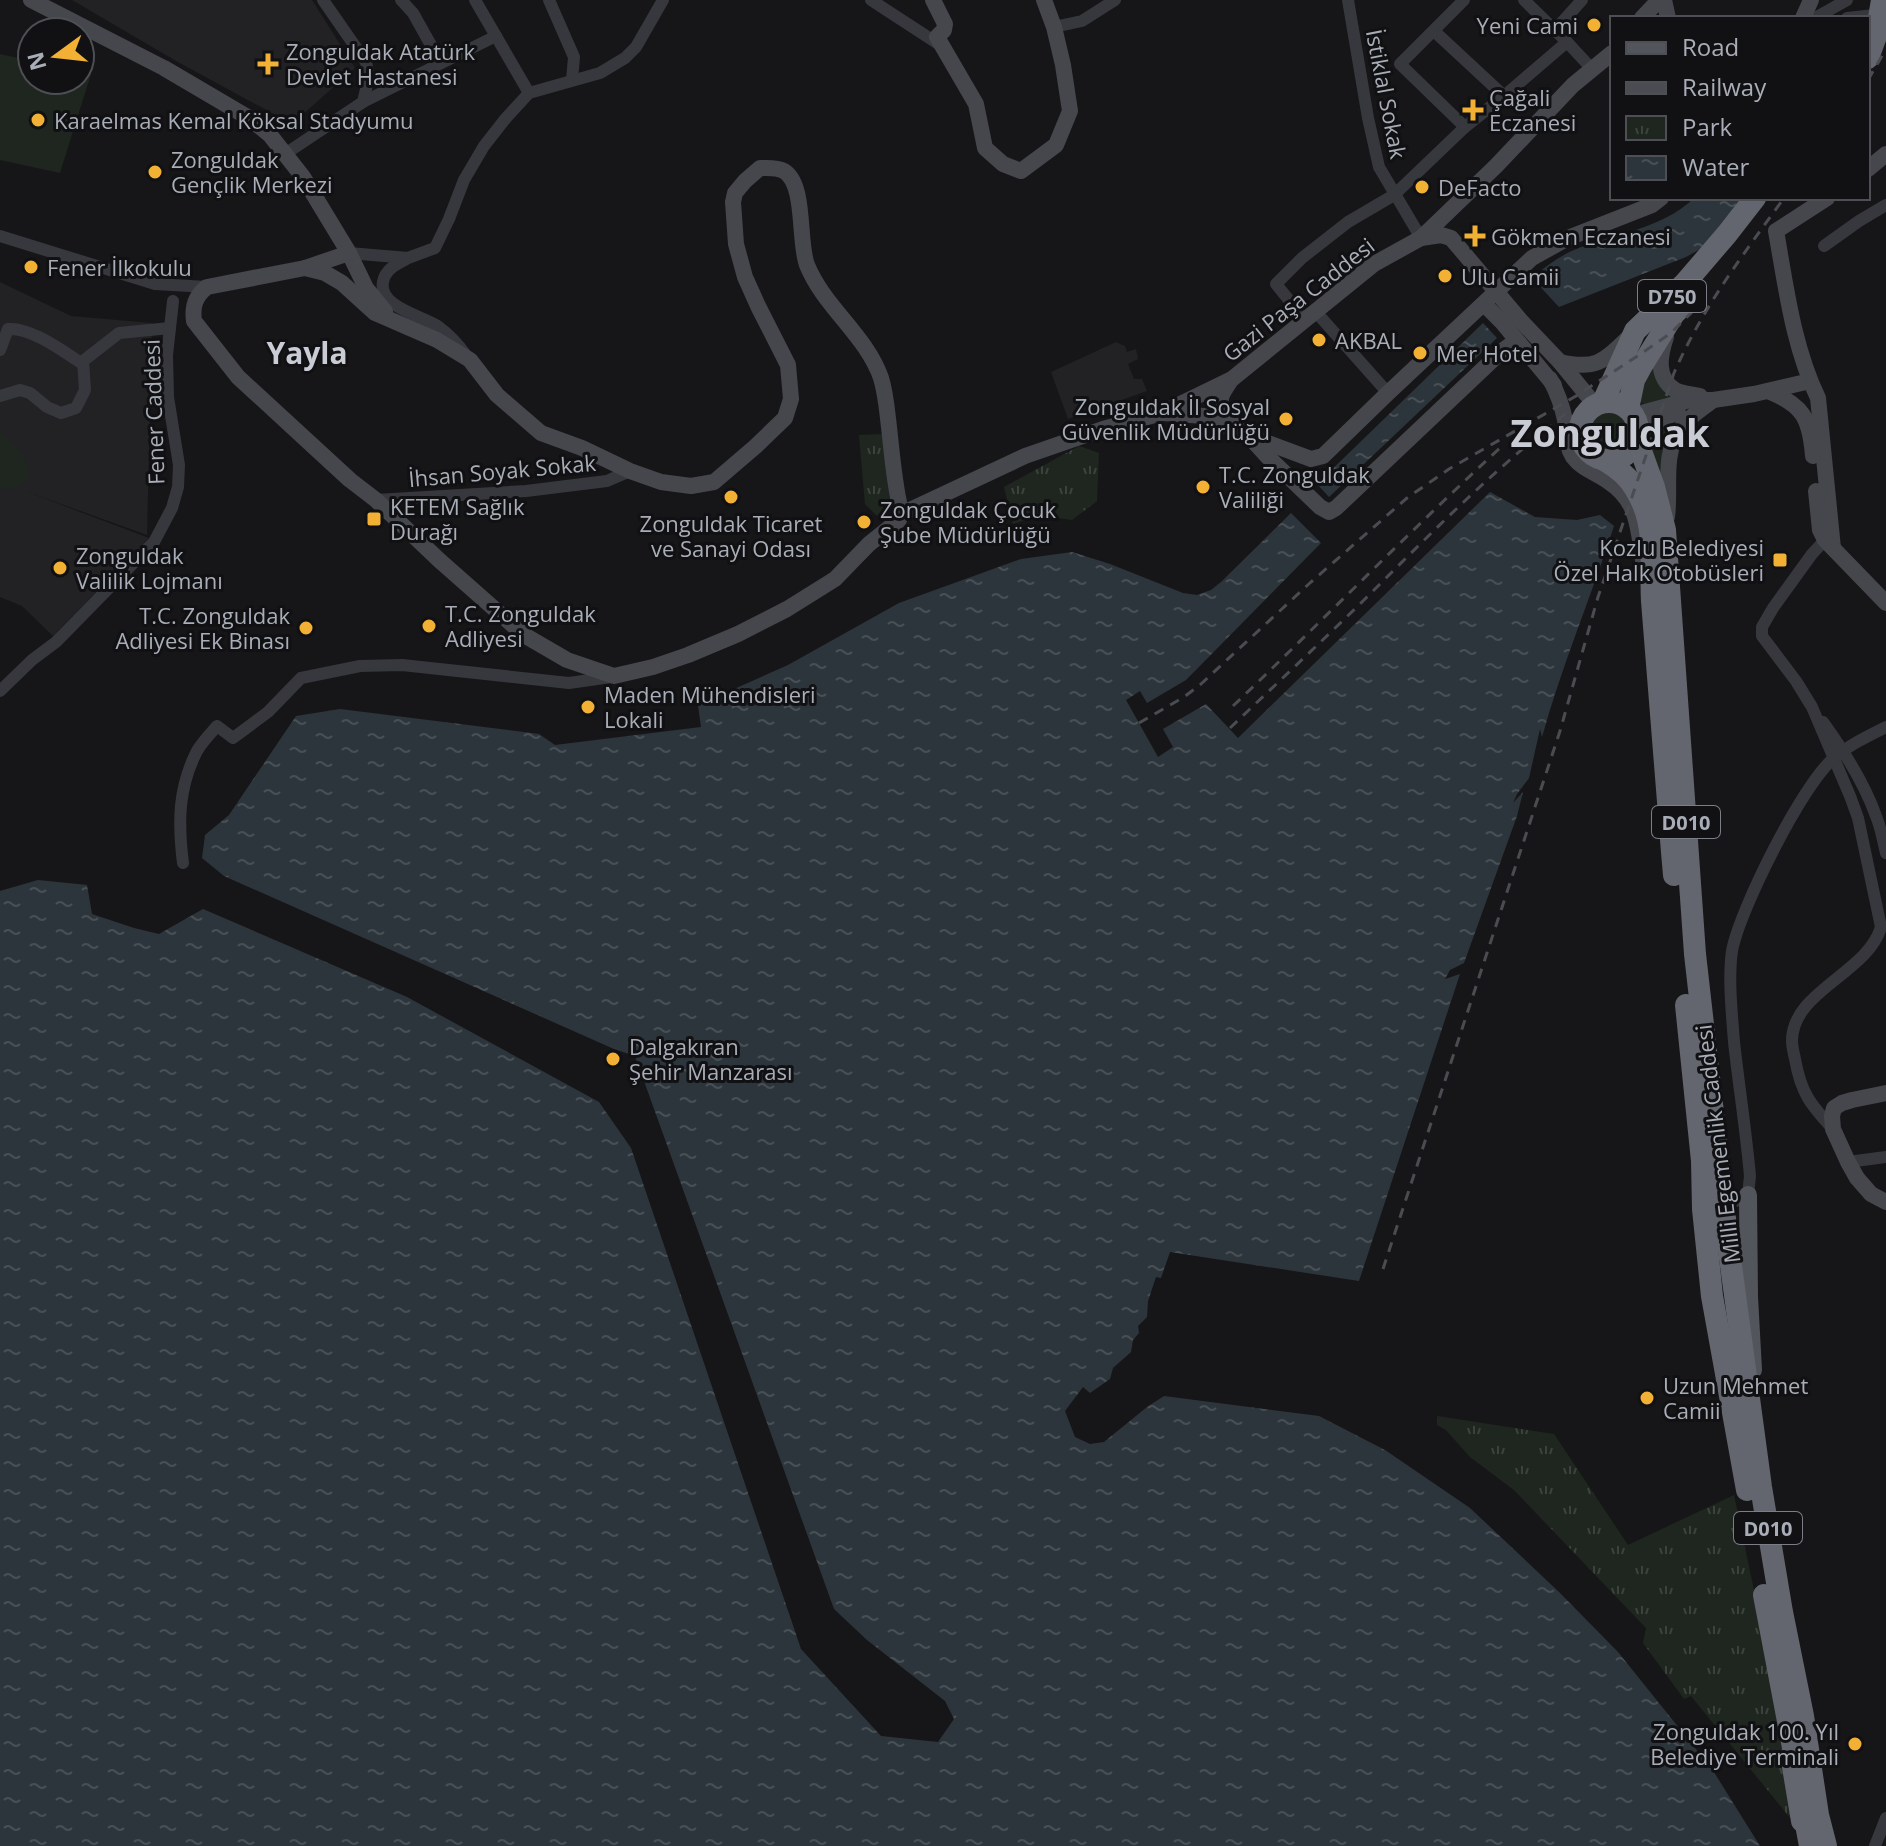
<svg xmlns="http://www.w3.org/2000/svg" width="1886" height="1846" font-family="'Open Sans',sans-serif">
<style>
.built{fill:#222225}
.grass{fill:#1e261f}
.park{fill:url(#park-tufts)}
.water{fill:url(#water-ripples)}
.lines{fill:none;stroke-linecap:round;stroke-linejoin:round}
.street{stroke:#37383d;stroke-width:12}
.secondary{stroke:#45474d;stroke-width:16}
.primary{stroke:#53555c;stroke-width:18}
.highway{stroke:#63666e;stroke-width:22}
.rail{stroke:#4a4c52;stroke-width:3;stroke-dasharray:10 8;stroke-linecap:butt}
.poi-dot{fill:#f2b134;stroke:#111113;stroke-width:3}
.labels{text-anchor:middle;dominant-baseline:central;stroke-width:6;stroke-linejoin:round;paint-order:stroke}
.shield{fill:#111113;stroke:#7b7e86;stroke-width:2}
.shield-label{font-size:20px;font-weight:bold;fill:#a8adb8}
.poi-label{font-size:22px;fill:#a8adb8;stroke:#111113;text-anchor:start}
.street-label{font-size:22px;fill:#a8adb8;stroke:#111113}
.district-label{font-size:30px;font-weight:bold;fill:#c9ccd4;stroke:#111113}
.town-label{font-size:38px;font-weight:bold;fill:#c9ccd4;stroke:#111113}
</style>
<defs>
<pattern id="park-tufts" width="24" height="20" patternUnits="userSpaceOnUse" patternTransform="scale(2)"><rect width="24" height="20" fill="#1e261f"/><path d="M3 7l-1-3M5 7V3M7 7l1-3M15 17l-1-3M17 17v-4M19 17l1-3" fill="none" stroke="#3c433d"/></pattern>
<pattern id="water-ripples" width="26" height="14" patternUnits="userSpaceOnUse" patternTransform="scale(2)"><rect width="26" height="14" fill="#2c353c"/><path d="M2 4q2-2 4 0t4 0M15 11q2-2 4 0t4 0" fill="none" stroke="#485056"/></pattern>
</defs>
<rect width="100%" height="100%" fill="#161618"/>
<g class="built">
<polygon points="72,0 312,0 355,68 292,124 176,61"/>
<polygon points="0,282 71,316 152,323 147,535 25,491 149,538 53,636 22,606 0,597"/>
<polygon points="1116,342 1125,346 1127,352 1136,349 1138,359 1128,364 1134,379 1142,379 1147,391 1068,419 1051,372"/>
</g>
<g class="grass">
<polygon points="0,54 32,61 32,80 80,80 80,72 91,74 60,173 0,160"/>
<path d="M1653,362l23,37c-8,2 -18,6 -26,6 -24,0 -2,-33 3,-43z"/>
<circle cx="1609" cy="431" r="25"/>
<polygon points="1684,415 1664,493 1649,452 1660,423"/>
<polygon points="0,430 25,458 29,478 10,490 0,488"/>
</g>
<g class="park">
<polygon points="883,434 890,502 877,516 865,504 859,435"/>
<polygon points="1079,446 1099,453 1097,501 1072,520 1039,515 1013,524 1004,487"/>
<polygon points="1437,1416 1554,1434 1628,1545 1734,1495 1759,1614 1800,1830 1691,1696 1684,1699 1643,1643 1646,1628 1514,1490 1470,1457 1446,1430 1437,1425"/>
</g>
<g class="water">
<path d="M1694,198h50l-42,50 -16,9 -127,50 -27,-29c13,-11 26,-21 42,-28 40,-17 87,-20 120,-52z"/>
<polygon points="1483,323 1497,338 1329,497 1317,484"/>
<path d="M1490,492l45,25 42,3 23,-5 14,11c-23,71 -52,139 -72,211l-2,-8 -11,49 -12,16 -4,9 10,-11 -6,24 -53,147 -14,7 -5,9 15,-5 -101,307 -189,-29 -9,26 -5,-1 -8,24 -1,16 -9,9 1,7 -6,7 -2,12 -18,16 -3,11 -20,14 -7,-6 -18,24 10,26 15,7 14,-2 43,-35 17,-11 155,20 66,34 85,58 89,84 59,60 94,117 48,77h-1760v-955l38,-11 49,5 5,29 42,14 25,6 44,-25 204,88 192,105 32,46 170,501 80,87 57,6 16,-23 -9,-18 -78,-61 -33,-31 -199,-553 -21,-7 -390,-173 -22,-18 3,-23 24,-20 67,-99 44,-7 199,25 16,11 146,-18 -3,-22 90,-40 111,-62 122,-44 51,-7 38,12 73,29 14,2 14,-5 10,-8 70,-69 30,30 -135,137 -39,23 -7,-12 -14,9 32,57 15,-10 -10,-18 43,-25 32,34z"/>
</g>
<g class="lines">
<g class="street">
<polyline points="401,0 413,13 441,63"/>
<polyline points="475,0 529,93"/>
<polyline points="549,0 574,57 572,80"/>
<polyline points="871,0 940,45"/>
<polyline points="1348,0 1368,118 1379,167 1421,238"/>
<polyline points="1464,0 1400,64 1465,127"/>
<polyline points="1524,0 1567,42"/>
<polyline points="1815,18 1847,0"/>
<polyline points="1847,18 1884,14"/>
<polyline points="1054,27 1082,21 1115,0"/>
<polyline points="1555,30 1582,0"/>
<polyline points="1434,31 1504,96"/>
<polyline points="363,102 496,36"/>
<polyline points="285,154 363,102 369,76 366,62 323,0"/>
<polyline points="0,236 155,284 207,287"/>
<polyline points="1824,246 1859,221 1886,205"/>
<polyline points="349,253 408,258 435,248 449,219 464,180 484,146 506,118 529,93 600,73 625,58 636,47 663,0"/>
<path d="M405,260c-10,5 -20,10 -22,22 -5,25 40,34 56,45 11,8 19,17 27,28"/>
<polyline points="1316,312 1388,393"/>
<polyline points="1305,320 1276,284 1302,258 1348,222 1394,195 1465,127 1504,96 1567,42 1592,69"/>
<path d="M0,350l8,-21c23,-2 56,23 75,35"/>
<polyline points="0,396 20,390 30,393 47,407 61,413 76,408 85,390 83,361 119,333 170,328"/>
<polyline points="376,500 526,491 607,481 630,471"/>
<path d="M1825,540l-13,14 -39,54 -11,19v9l34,45 16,26 38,89 8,22 23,109c-13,46 -89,64 -89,114 0,6 2,13 3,18 6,34 15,45 38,70"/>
<polyline points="0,691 32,660 56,642 154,542 172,508 178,487 179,465 168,397 167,355 173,301"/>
<path d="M1823,722c21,29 41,60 53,94 5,12 7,25 10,37"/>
<path d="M183,863c-5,-40 -5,-75 14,-112 5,-9 13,-17 20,-25l16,12 35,-26 33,-34 59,-12 42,-1 167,18 42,-6"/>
<polyline points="1848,1162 1886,1157"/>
<path d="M1724,1207l24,-12 2,-19c-4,-45 -11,-89 -16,-134 -2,-27 -6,-64 -2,-91 7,-40 71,-168 102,-193 15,-13 34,-22 52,-31"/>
<polyline points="1875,1846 1886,1818"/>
</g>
<g class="secondary">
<polyline points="31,0 164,68 249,118 270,135 303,177 349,253 366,288 385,311"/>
<polyline points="933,0 945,24 944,30 937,37 976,104 985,148 1003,164 1021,171 1056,145 1070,111 1063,65 1054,27 1044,0"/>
<polyline points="1664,0 1668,18"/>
<polyline points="1642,18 1659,0"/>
<polyline points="1803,18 1811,0"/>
<polyline points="1868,169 1886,154"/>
<path d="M1827,198l-51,33c10,56 17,115 42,167l15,150"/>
<polyline points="1421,238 1441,235 1451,238 1521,321 1560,362 1595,405"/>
<path d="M349,253l-44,15 -98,19c-12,9 -15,20 -13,34l44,56 75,69 37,34 26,20 63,60 85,75 43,25 47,16 39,-9 35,-12 50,-21 49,-25 48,-30 34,-35 30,-24"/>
<path d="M305,268l20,5 17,10 33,30 62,27 33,20 27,35 44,38 41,15 48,23 31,11 30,4 23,-4 42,-36 29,-28 6,-19 -3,-34 -30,-59 -13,-29 -9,-33 -3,-42 2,-9 10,-12 15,-13c7,0 17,-1 24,3 22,13 14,71 23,94 17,42 59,70 74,113 5,16 6,33 8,49 3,27 5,54 11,80"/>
<polyline points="1484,304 1501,321 1554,385"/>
<path d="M1666,337c-6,18 -11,40 9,53 7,4 17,4 25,6"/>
<path d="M1560,362c36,8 43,0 68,-24"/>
<path d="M1550,379c7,13 12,26 15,41 2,13 1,26 8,37 9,12 24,16 36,25 29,19 29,46 34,78"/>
<path d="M1231,380c-6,10 -15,18 -7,29l44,48 52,50 9,5 7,-4 165,-156 8,-6 10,-3"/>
<path d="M1768,391c35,14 42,27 45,65"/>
<polyline points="1163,413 1204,416 1249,436 1311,459 1323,456 1388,393 1532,258 1568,238 1652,205 1661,198"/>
<polyline points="1634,415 1690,400 1713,400 1754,394 1810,381"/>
<polyline points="1639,432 1652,423 1678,412"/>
<polyline points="1816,491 1820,530 1825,540 1886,603"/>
<polyline points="910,510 1025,456 1103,429 1162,413 1232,379 1374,264 1421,238 1496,166 1573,85 1612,53"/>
<path d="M1667,517c4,-29 -5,-62 13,-88 8,-12 22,-20 33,-29"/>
<polyline points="1886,1093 1852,1100 1842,1103 1834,1108 1832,1116 1833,1129 1848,1162 1857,1178 1871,1194 1886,1202"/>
</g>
<polyline class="primary" points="1748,1195 1749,1297 1753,1370"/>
<g class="highway">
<polyline points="1868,58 1876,36 1882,0"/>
<circle cx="1609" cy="431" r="29"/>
<polyline points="1603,402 1635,331 1685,283 1727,234 1755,198"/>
<polyline points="1628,409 1634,380 1641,367 1674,314 1691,297"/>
<polyline points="1637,440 1654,487 1665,530 1695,954 1727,1236 1761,1487 1782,1612 1803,1716 1818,1815 1826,1846"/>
<path d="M1604,460c21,13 29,21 39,44 13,30 7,66 9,97 7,92 14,183 22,274"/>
<polyline points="1686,1005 1702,1161 1703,1209 1712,1296 1747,1490"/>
<polyline points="1764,1595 1795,1758"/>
<polyline points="1793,1748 1792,1761 1802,1821"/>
<polyline points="1803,1808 1810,1846"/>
</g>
<g class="rail">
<polyline points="1868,80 1886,49"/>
<path d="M1233,706c90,-86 177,-175 268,-259"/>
<polyline points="1139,723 1184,697 1201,684 1311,582 1407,498 1449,469 1576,396 1639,355 1671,333 1701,303"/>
<path d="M1230,728c44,-42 89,-84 133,-127 66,-66 131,-132 206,-190"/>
<path d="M1383,1269l177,-538 38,-134 76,-224c29,-66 68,-117 110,-175"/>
</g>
</g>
<g class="poi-dot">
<circle cx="1594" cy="25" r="8"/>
<path d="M264 52h8v8h8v8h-8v8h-8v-8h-8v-8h8z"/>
<path d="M1469 98h8v8h8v8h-8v8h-8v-8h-8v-8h8z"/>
<circle cx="38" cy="120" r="8"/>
<circle cx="155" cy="172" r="8"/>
<circle cx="1422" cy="187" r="8"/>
<path d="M1471 224h8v8h8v8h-8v8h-8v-8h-8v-8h8z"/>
<circle cx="31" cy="267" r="8"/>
<circle cx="1445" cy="276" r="8"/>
<circle cx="1319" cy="340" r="8"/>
<circle cx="1420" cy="353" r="8"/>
<circle cx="1286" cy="419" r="8"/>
<circle cx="1203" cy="487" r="8"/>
<circle cx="731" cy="497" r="8"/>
<rect x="366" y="511" width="16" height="16" rx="4"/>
<circle cx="864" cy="522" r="8"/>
<rect x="1772" y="552" width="16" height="16" rx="4"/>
<circle cx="60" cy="568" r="8"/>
<circle cx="429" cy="626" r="8"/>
<circle cx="306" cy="628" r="8"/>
<circle cx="588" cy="707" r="8"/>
<circle cx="613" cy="1059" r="8"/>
<circle cx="1647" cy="1398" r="8"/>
<circle cx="1855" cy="1744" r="8"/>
</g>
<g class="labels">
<g class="shield">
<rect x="1638" y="280" width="68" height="32" rx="6"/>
<rect x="1652" y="806" width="68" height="32" rx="6"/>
<rect x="1734" y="1512" width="68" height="32" rx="6"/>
</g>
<g class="shield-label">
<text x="1672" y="296">D750</text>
<text x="1686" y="822">D010</text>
<text x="1768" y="1528">D010</text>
</g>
<g class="poi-label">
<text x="1578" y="25" text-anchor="end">Yeni Cami</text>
<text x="286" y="51">Zonguldak Atatürk<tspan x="286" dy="25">Devlet Hastanesi</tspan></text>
<text x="1489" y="97">Çağali<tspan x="1489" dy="25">Eczanesi</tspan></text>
<text x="54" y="120">Karaelmas Kemal Köksal Stadyumu</text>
<text x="171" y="159">Zonguldak<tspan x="171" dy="25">Gençlik Merkezi</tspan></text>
<text x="1438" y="187">DeFacto</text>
<text x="1491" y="236">Gökmen Eczanesi</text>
<text x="47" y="267">Fener İlkokulu</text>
<text x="1461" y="276">Ulu Camii</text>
<text x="1335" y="340">AKBAL</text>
<text x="1436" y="353">Mer Hotel</text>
<text x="1270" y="406" text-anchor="end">Zonguldak İl Sosyal<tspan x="1270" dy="25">Güvenlik Müdürlüğü</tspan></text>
<text x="1219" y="474">T.C. Zonguldak<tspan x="1219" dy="25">Valiliği</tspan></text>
<text x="390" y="506">KETEM Sağlık<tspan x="390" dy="25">Durağı</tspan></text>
<text x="880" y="509">Zonguldak Çocuk<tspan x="880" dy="25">Şube Müdürlüğü</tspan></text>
<text x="731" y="523" text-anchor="middle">Zonguldak Ticaret<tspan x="731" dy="25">ve Sanayi Odası</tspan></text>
<text x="1764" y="547" text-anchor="end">Kozlu Belediyesi<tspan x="1764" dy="25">Özel Halk Otobüsleri</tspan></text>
<text x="76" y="555">Zonguldak<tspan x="76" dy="25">Valilik Lojmanı</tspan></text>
<text x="445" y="613">T.C. Zonguldak<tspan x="445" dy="25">Adliyesi</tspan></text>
<text x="290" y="615" text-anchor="end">T.C. Zonguldak<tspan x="290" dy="25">Adliyesi Ek Binası</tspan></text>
<text x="604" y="694">Maden Mühendisleri<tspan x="604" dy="25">Lokali</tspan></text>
<text x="629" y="1046">Dalgakıran<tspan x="629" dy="25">Şehir Manzarası</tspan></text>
<text x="1663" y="1385">Uzun Mehmet<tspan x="1663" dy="25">Camii</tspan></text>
<text x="1839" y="1731" text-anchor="end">Zonguldak 100. Yıl<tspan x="1839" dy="25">Belediye Terminali</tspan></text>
</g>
<g class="street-label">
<text transform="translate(1387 94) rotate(79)">İstiklal Sokak</text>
<text transform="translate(1298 299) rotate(-38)">Gazi Paşa Caddesi</text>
<text transform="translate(153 412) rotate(-92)">Fener Caddesi</text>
<text transform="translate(502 470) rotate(-5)">İhsan Soyak Sokak</text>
<text transform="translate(1717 1144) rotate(-97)">Milli Egemenlik Caddesi</text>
</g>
<g class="district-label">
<text x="307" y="352">Yayla</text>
</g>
<g class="town-label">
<text x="1610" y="432">Zonguldak</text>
</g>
</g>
<rect x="1610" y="16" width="260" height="184" fill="#111113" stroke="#4d4f55" stroke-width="2"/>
<rect x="1626" y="42" width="40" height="12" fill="#53555c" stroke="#4d4f55" stroke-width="2"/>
<text x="1682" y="56" font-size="24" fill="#a8adb8">Road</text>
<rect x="1626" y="82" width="40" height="12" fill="#4a4c52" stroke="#4d4f55" stroke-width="2"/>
<text x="1682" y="96" font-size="24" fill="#a8adb8">Railway</text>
<rect x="1626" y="116" width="40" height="24" fill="url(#park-tufts)" stroke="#4d4f55" stroke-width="2"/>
<text x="1682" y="136" font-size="24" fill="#a8adb8">Park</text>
<rect x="1626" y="156" width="40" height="24" fill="url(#water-ripples)" stroke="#4d4f55" stroke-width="2"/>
<text x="1682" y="176" font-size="24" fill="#a8adb8">Water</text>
<g transform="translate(56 56) rotate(255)"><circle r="38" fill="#111113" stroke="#4d4f55" stroke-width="2"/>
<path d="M0-6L14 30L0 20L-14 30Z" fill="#f2b134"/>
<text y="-12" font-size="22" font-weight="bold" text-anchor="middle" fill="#a8adb8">N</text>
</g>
</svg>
